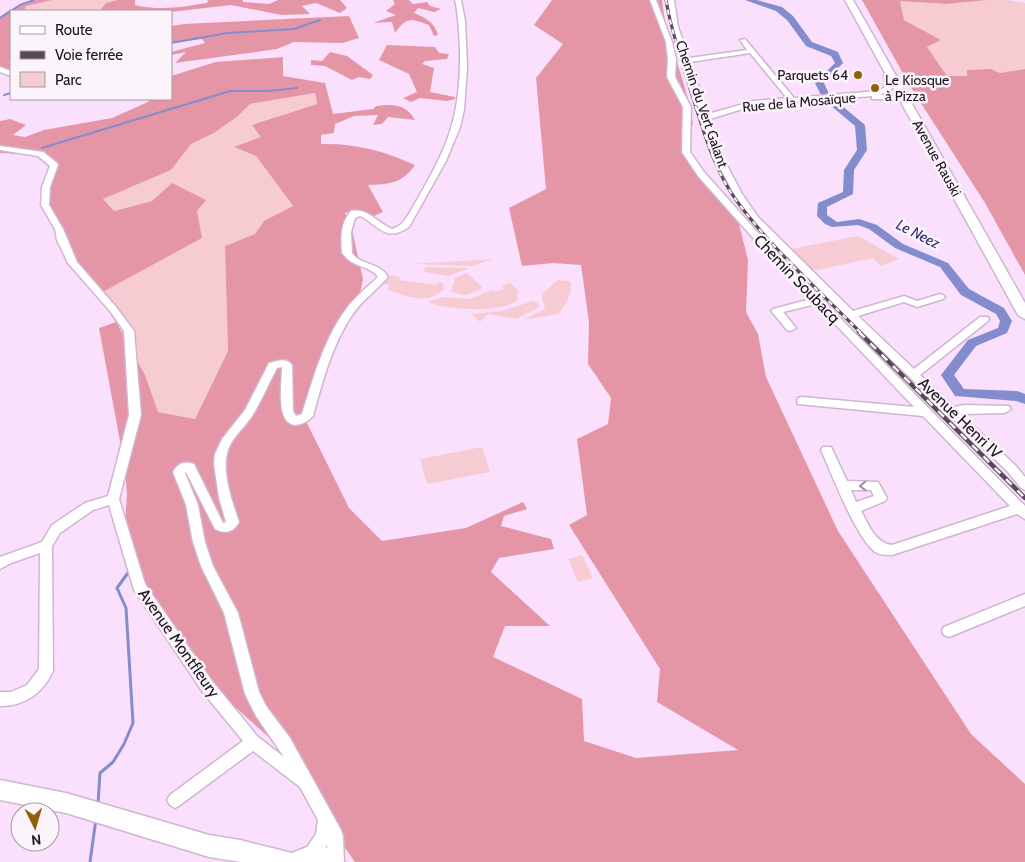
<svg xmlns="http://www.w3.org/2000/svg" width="1025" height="862" font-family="Cabin,sans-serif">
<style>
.green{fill:#f6cbd2}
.forest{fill:#e596a6}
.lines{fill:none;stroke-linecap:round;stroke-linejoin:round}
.stream-far1{stroke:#838ccc;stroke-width:2}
.stream{stroke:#838ccc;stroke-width:3}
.river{fill:#838ccc;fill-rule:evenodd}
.minor-casing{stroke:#cfb5d2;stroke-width:3}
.major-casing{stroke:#cfb5d2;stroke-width:3}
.minor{fill:#fff;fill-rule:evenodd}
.major{fill:#fff;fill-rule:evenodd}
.rail-far1-casing{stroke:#584959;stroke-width:3}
.rail-casing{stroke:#584959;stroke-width:4.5}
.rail-far1{stroke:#fbf5fb;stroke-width:2;stroke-dasharray:5;stroke-linecap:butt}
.rail{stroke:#fbf5fb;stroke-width:2.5;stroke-dasharray:8;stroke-linecap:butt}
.oneway{stroke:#9a959a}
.poi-dot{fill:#90600c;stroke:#fbf5fb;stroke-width:2}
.labels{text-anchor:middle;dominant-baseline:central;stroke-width:5;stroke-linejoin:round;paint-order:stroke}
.far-poi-label{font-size:14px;fill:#1e141f;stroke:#fbf5fb;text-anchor:end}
.far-street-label{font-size:14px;fill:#1e141f;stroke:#fbf5fb}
.far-water-label{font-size:15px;font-style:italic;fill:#2d2c78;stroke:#fbf5fb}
.street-label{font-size:16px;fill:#1e141f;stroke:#fbf5fb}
</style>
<rect width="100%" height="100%" fill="#fbe0fe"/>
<g class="green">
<polygon points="52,0 117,0 106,3 102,9 107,11 24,10 26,6"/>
<polygon points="987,0 1008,0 1025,3 1025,69 1000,73 991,69 967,70 967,76 947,76 927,47 941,40 904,20 900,1 946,4"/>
<polygon points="314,93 317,104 252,125 262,137 235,147 256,156 293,207 264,221 255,234 225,246 228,351 195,419 158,412 145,375 99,294 202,238 172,183 152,201 114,211 103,199 171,170 191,144 214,133 238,116 250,104"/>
<polygon points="858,236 899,259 881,266 873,258 818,270 810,269 791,249"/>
<polygon points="493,259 472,266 413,264"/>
<polygon points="426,267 466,268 467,269 448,276 425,272 424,270"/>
<polygon points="467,273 482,287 481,289 466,295 451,292 455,278"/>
<path d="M391,275l9,2 -1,3 37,5 2,-3 5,1 1,6c-17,17 -37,7 -56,1l1,-5 -6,-1v-2z"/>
<path d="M558,280l10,1 3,2c1,12 -6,23 -13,31l-35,6 20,-10 2,-4 -3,-7v-5z"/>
<path d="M510,283l9,8 -2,4 1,5c-18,14 -70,10 -91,2l17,-5 26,2 22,-9 2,2 10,-3 -2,-3z"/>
<polygon points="533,301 538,303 540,307 516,319 488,314 480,322 471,314 502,311"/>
<polygon points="482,447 490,472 427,484 420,459"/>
<polygon points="582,555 593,578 578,582 568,559"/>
</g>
<g class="forest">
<polygon points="36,0 52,0 26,6 24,11 11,11 11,54 9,64 11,64 11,72 0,70 0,17 8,11"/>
<path d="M117,0h18v5c25,6 48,2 72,-2l1,-3h35v2l26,2 9,-4h62l7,8 -7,5 -24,-10 -14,3 8,8 -29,1 -50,-10 -60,7 -64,-1 -6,-2 5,-6z"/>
<path d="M393,0h16l4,4 14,-2 3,4 11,3 -7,3 -16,-4 -4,5c12,5 20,9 24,22l-4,1 -5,-11c-18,-6 -22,-9 -34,8l-3,-11 -19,1 23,-8 -10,-4 9,-7z"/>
<path d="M552,0h110l3,22 25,83 3,19 -9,26 6,13 49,61 9,36 -2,52 12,22 8,43 72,154 133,203 54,50v78h-670l-16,-23 -29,-65 -94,-84 -76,-106 -16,-45 3,-44 -2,-27 -26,-140 17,-6 29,53 13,37 37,7 33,-68 -3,-105 30,-12 9,-13 29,-15 -37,-50 -22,-9 27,-10 -9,-12 65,-21 -2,-11 -65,11 -12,12 -24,17 -23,11 -20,26 -68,29 11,12 38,-10 20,-18 34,17 -9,11 5,27 -103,56 -25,-34 -28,-59 9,-34 -11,-12 -44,-2v-32l10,-2 16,6 -13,10 12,2 19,-7 68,-12 36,-16 2,-3h21v-23l45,-14 67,-5v19l42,7 8,31 40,-5 3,-3c17,-2 30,-2 39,14l-27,-3 -6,7 -9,1 5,-10 -24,1 -19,8 -1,9 -13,2v9c33,-1 64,7 94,21 -13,19 -26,19 -47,20l15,27 -9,4 -18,-6 -11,3 6,12 12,54 -3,15 -25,37 -30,88 44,89 33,33 84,-13 57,-26 4,7 -23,7 -3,10 50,13 3,10 -55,9 -8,14 59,54h-45l-12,31 89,42 2,42 52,17 102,-8 -81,-48 3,-33 -91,-144 18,-10 -10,-76 31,-15 3,-26 -23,-34 1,-42 -8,-57 -28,-2 -31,3 -13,-58 37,-19 -10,-111 27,-34 -29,-19z"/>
<polygon points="862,0 987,0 946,4 900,1 904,20 941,40 927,47 947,76 967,76 967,70 991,69 1000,73 1025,69 1025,275 985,203 910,86"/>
<polygon points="349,16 359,38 342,43 294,42 277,49 175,63 186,52 171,55 171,52 205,43 202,39 171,43 171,26 184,24"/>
<polygon points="387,45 435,47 439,53 449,54 447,59 425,61 422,64 434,68 430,92 455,97 455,99 447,101 420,98 411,102 403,98 417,92 409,74 379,60"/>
<polygon points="330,52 347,56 373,75 370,79 359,77 352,80 325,66 311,65 311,60 322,61"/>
</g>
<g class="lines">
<g class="stream-far1">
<polyline points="0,18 20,5 34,0"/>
<polyline points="171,43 227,33 294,29 320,20"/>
<polyline points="4,95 11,93"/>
<polyline points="42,148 230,91 268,91 297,88"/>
</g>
<g class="stream">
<polyline points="98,804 100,773 113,762 124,744 133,723 126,608 117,588 130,570"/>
<polyline points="90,862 96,819"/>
</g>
<polygon class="river" points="745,0 757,0 782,7 793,16 812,42 838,52 843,63 824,83 830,96 865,125 867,150 854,170 853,194 827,207 827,215 837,222 859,219 877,225 903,244 948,263 969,289 1004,308 1012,321 1007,333 976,346 954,375 964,389 1017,391 1025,394 1025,404 1016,401 955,396 941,375 968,340 998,328 1000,321 996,314 961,295 940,267 895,248 869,229 858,225 832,227 825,224 817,216 818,203 843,192 844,170 857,150 855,126 823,99 815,83 835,63 831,56 806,46 787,20 776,11"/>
<defs>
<g id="minor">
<path d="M455,0h6l4,21 2,46 -3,43 -4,17 -14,34 -37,66c-24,16 -29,-1 -49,-11l-5,2 -4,14 1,21c9,13 28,9 36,24 -10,12 -23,21 -33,34 -22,30 -32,69 -42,105 -4,5 -12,9 -18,9 -20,-2 -13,-43 -13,-58l-5,1c-8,15 -15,31 -23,45 -8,14 -24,25 -27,41 -5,20 6,50 12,68 -6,11 -14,12 -24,7l-29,-57 -1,1 13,32 7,37 8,24 25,47 21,79 7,14 24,32 51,92 2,6 1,26h-16l-1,-17 -11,16h-12l-2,-6 14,-21 2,-14 -18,-33 -47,-36 -73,54 -5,3 -5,-3 -3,-5 3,-5 73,-54 -41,-50 -68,-101 -25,-85 -16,5 -33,23 -8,13 1,125c-10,22 -28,35 -53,35v-14h11l16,-7 12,-16 1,-116 -29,10 -11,6v-12l42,-15 10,-17 33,-22 23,-7 21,-81 -5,-84 -14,-20 -42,-48 -11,-23 -2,-11 -14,-24 1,-18 8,-21 -12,-10 -38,-6v-4l43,6 14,11 1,2 -8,22 -1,18 14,24 14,33 39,45 18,24 7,84 -22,84 26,85 67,97 46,56 26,20 -28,-41 -11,-22 -21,-81 -23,-47 -8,-24 -7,-37 -13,-33c5,-9 11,-11 21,-8l29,59 3,-1 -7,-24 -5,-34 1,-10 7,-15 23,-29 24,-47c9,-2 17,-6 23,2l1,46 3,5 6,-2c12,-38 23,-79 48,-110 9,-10 19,-19 28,-27 -8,-12 -24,-8 -36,-24 -1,-15 -2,-30 9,-42 18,-3 26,12 41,18 13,-3 19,-20 26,-31 32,-54 43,-86 42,-149 -1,-16 -1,-33 -5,-49z"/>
<path d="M650,0h6l16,42 4,17 -1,18 16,30 -1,45 14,20 72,81 249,253v13l-8,-5 -125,41c-5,0 -11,0 -15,-2 -19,-10 -46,-81 -56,-103l2,-3h8l16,34 31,1 9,16 -2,3 -24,10c8,14 14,32 31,34l118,-39 -87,-90 -125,-12 -1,-3 1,-3 4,-1 112,10 -98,-103 -33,8 13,16 -5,3 -4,-1 -14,-17 -2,-2 2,-2 38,-10 -41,-42 -72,-81 -16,-24 1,-45 -16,-30 1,-18 -2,-17zM851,490h20l3,6 -18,6z"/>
<path d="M668,0h6l4,27 11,31 58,-8 -7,-10 5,-1 49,59 84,-7 7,-4 -1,-12 3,-3h6l1,2 -3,3 2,11 -13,7 23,2h3v4l-31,-2h-3v-3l-117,9 -45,14 13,39 19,36 16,23 95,94 51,-15 13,5 23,-7 3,1 2,2 -2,2 -26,8 -13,-5 -46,14 56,53 66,-52h8l1,2 -1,2 -68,54 34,32 11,-2 44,1 2,3 -6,4 -44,1 54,51 10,12v13l-4,-2 -14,-17 -160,-154 -95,-96 -18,-27 -19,-36 -15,-40 1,-2 -29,-89zM750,53l37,45 -33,3 -46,13 -18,-52z"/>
<polygon points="0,67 11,71 11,76 0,72"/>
<polygon points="1025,594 1025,606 949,637 944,635 942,631 944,627"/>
</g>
<g id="major">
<polygon points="845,0 853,0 1025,303 1025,319 1018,315"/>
<polygon points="0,780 66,793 209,835 240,840 292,853 307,847 320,845 341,854 344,862 241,862 209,857 66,813 0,800"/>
</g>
</defs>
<use href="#minor" class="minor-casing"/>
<use href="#major" class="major-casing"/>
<use href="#minor" class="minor"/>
<use href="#major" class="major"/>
<defs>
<path id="rail-far1" d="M666,0c5,31 16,61 25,92 12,37 22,76 45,108 36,49 82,90 125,133"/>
<polyline id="rail" points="859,332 1025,498"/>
</defs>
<use href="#rail-far1" class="rail-far1-casing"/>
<use href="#rail" class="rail-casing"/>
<use href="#rail-far1" class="rail-far1"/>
<use href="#rail" class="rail"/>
</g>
<defs><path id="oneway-chevron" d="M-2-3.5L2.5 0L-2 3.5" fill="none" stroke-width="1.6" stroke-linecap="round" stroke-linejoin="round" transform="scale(1.25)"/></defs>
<use class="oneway" href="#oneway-chevron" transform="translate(863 486) rotate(178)"/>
<g class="poi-dot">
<circle cx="858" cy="75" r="5"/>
<circle cx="875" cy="88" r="5"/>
</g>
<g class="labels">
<g class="far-poi-label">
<text x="848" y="75">Parquets 64</text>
<text x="885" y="80" text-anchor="start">Le Kiosque<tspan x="885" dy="16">à Pizza</tspan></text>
</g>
<g class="far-street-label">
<text transform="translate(799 102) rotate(-5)">Rue de la Mosaïque</text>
<text transform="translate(702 104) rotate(71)">Chemin du Vert Galant</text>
<text transform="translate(937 158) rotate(61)">Avenue Rauski</text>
</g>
<g class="far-water-label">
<text transform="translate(918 234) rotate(27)">Le Neez</text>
</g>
<g class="street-label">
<text transform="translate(797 279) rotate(46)">Chemin Soubacq</text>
<text transform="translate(960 418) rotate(44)">Avenue Henri IV</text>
<text transform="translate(179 643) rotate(55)">Avenue Montfleury</text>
</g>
</g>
<rect x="10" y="10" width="162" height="90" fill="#fbf5fb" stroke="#a39ba3"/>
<rect x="20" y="26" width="25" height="8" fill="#ffffff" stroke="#a39ba3"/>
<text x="55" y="35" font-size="15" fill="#1e141f">Route</text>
<rect x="20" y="51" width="25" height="8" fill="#584959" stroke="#a39ba3"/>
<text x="55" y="60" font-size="15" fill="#1e141f">Voie ferrée</text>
<rect x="20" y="72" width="25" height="15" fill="#f6cbd2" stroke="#a39ba3"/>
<text x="55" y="85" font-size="15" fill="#1e141f">Parc</text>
<g transform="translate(35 827) rotate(175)"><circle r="24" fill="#fbf5fb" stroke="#a39ba3"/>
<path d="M0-4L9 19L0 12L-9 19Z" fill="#90600c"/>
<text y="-8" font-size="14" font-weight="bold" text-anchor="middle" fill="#1e141f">N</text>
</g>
</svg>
